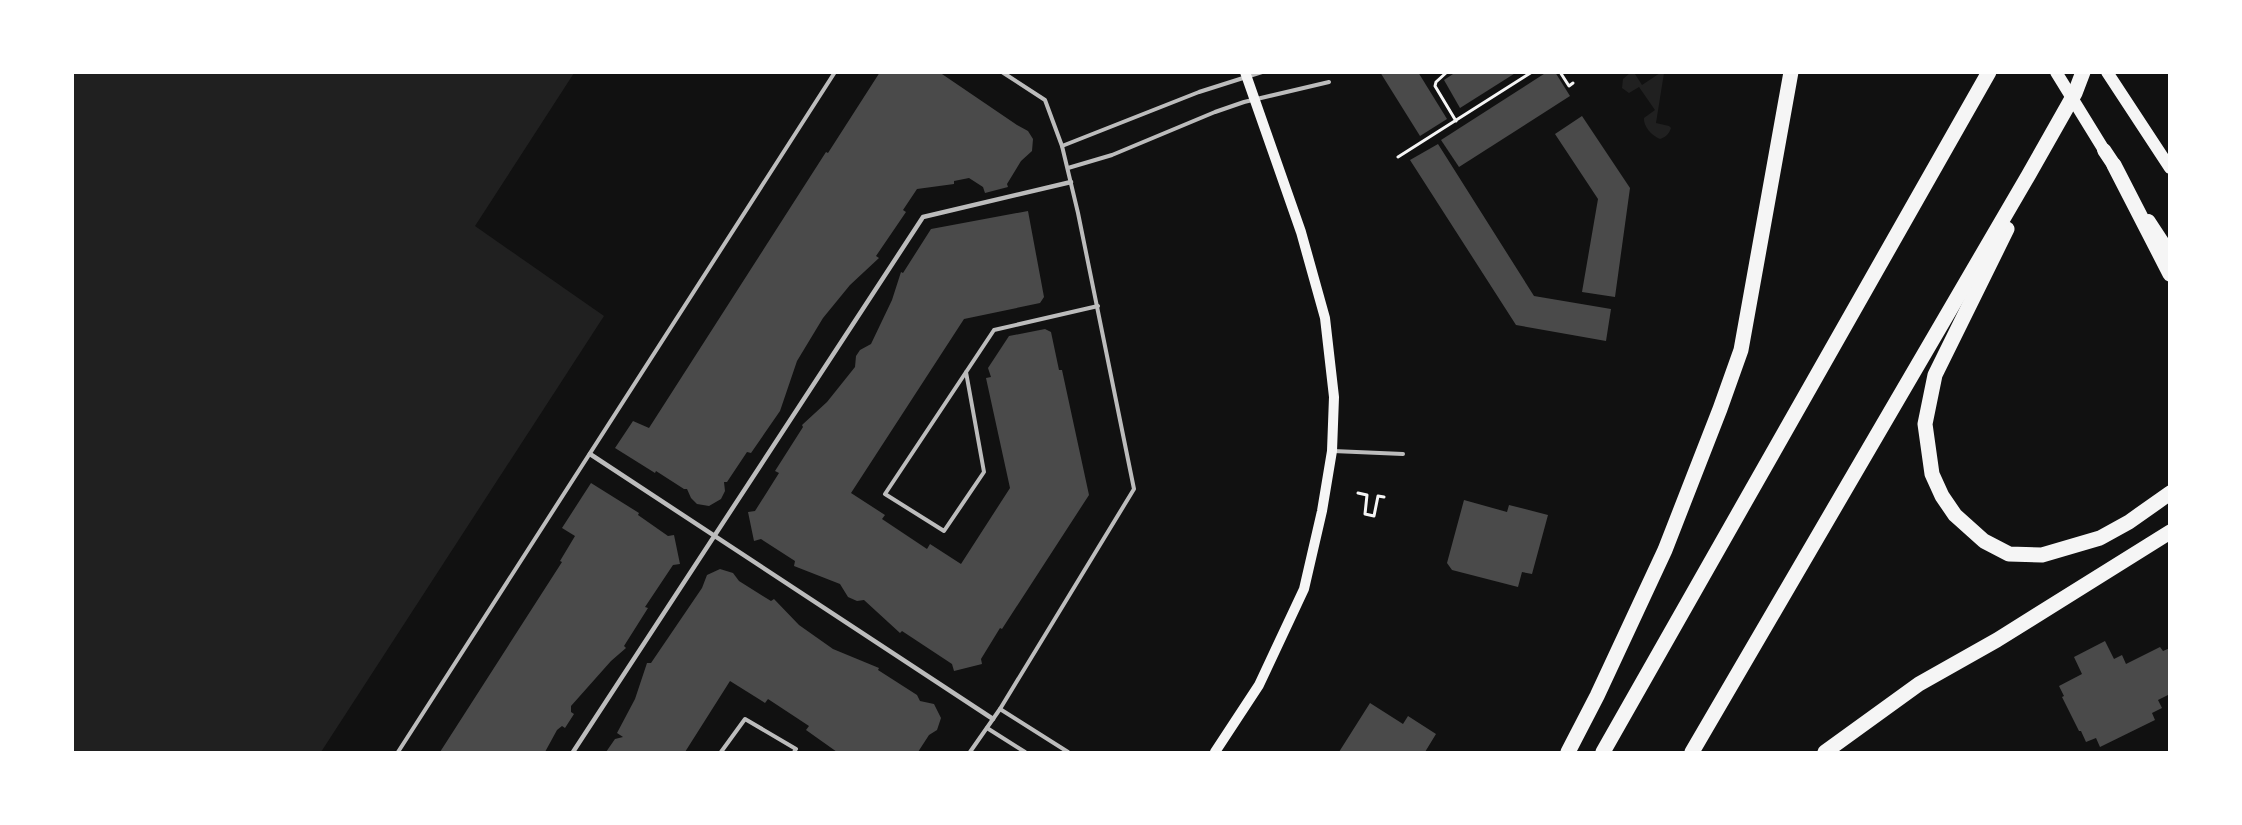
<svg xmlns="http://www.w3.org/2000/svg" width="2242" height="825" font-family="Georgia,serif">
<style>
.green{fill:#202020}
.building{fill:#4a4a4a}
.lines{fill:none;stroke-linecap:round;stroke-linejoin:round}
.path{stroke:#f5f5f5;stroke-width:3}
.service{stroke:#bcbcbc;stroke-width:4}
.pedestrian{stroke:#bcbcbc;stroke-width:4.5}
.secondary{stroke:#f5f5f5;stroke-width:10}
.primary{stroke:#f5f5f5;stroke-width:12}
.trunk{stroke:#f5f5f5;stroke-width:14}
.motorway{stroke:#f5f5f5;stroke-width:15}
</style>
<rect width="100%" height="100%" fill="#111"/>
<g class="green">
<polygon points="72,73 574,73 475,226 604,316 321,752 73,752"/>
<path d="M1630,73l5,1 7,11 18,-12h4l-8,50 13,3 2,2c-2,6 -5,9 -11,11 -8,-3 -17,-13 -16,-21l11,-8 -16,-23 -10,6 -7,-5 1,-9z"/>
</g>
<g class="building">
<polygon points="880,72 939,72 1017,125 1028,131 1033,139 1032,151 1021,161 1007,184 1008,187 985,193 983,187 969,178 954,181 954,184 917,189 903,210 906,212 876,256 879,258 850,285 823,318 797,361 780,411 751,453 747,452 727,482 724,482 725,491 721,499 709,506 697,504 691,498 687,489 684,489 656,471 655,473 615,448 633,421 649,428 826,152 828,153"/>
<polygon points="1380,72 1418,72 1447,119 1420,136"/>
<polygon points="1456,72 1517,72 1460,108 1444,80"/>
<polygon points="1547,72 1555,72 1570,96 1459,167 1441,140"/>
<polygon points="1582,116 1630,188 1615,297 1582,292 1598,199 1555,134"/>
<polygon points="1438,144 1534,296 1611,309 1606,341 1516,325 1410,160"/>
<polygon points="1028,211 1044,297 1040,303 964,319 851,493 885,515 882,519 927,549 930,544 961,564 1010,488 986,378 991,377 988,368 1009,336 1045,329 1051,332 1059,370 1062,370 1089,495 1002,629 1000,628 981,659 982,664 954,671 952,664 902,631 900,633 864,600 857,601 848,597 840,584 794,566 795,561 761,539 754,541 748,512 755,511 779,473 775,471 803,427 802,425 827,402 855,367 856,356 860,350 871,344 892,300 901,272 903,273 931,229"/>
<polygon points="591,483 639,513 638,515 668,536 674,535 680,564 673,565 645,607 648,608 624,646 626,648 611,661 571,706 571,712 574,714 565,728 562,726 557,730 545,752 440,752 562,562 560,561 575,536 562,528"/>
<polygon points="1464,500 1507,512 1509,505 1548,515 1532,574 1522,572 1518,587 1452,570 1447,563"/>
<polygon points="720,569 733,573 739,581 771,601 774,599 799,625 833,649 879,668 878,670 917,695 920,701 934,704 941,718 937,730 929,735 918,752 837,752 806,730 809,726 768,699 765,703 730,681 685,752 606,752 615,739 623,737 617,733 635,699 647,663 651,663 702,588 707,575"/>
<polygon points="2105,641 2114,659 2122,655 2126,664 2160,647 2163,651 2170,648 2170,694 2158,700 2162,708 2152,713 2155,720 2100,747 2096,738 2086,742 2081,731 2079,731 2062,697 2064,696 2059,686 2082,674 2074,657"/>
<polygon points="1370,703 1403,724 1408,716 1436,734 1425,752 1339,752"/>
</g>
<g class="lines">
<g class="path">
<polyline points="1447,72 1436,82 1435,86 1456,121"/>
<polyline points="1560,72 1569,86 1573,83"/>
<polyline points="1398,157 1532,72"/>
<polyline points="1358,493 1367,495 1365,514 1374,516 1378,496 1384,497"/>
</g>
<g class="service">
<polyline points="1062,146 1199,92 1262,72"/>
<polyline points="1068,168 1112,155 1215,112 1244,102 1329,82"/>
<polyline points="966,372 984,472 944,531 885,494 994,330 1098,306"/>
<polyline points="1333,451 1403,454"/>
<polyline points="1000,709 1068,752"/>
<polyline points="987,728 1025,752"/>
<polyline points="398,752 835,72"/>
<polyline points="721,752 745,719 796,749 794,752"/>
<polyline points="970,752 1000,709 1134,489 1078,213 1062,146 1045,100 1002,72"/>
</g>
<g class="pedestrian">
<polyline points="590,454 993,719"/>
<polyline points="573,752 923,217 1071,182"/>
</g>
<polyline class="secondary" points="1215,752 1259,685 1304,589 1322,511 1332,451 1334,397 1325,318 1301,232 1245,72"/>
<g class="primary">
<polyline points="2056,72 2104,150"/>
<polyline points="2107,72 2170,168"/>
<polyline points="2149,220 2170,252"/>
</g>
<polyline class="trunk" points="2104,150 2114,165"/>
<g class="motorway">
<polyline points="2114,165 2170,274"/>
<polyline points="2007,229 1935,375 1925,424 1932,474 1942,496 1955,515 1984,541 2009,554 2042,555 2100,538 2129,522 2170,493"/>
<polyline points="1568,752 1597,696 1665,550 1720,409 1741,350 1791,72"/>
<polyline points="1603,752 1989,72"/>
<polyline points="1692,752 2028,176 2075,93 2083,72"/>
<polyline points="1825,752 1919,684 1997,640 2170,532"/>
</g>
</g>
<rect width="2242" height="825" fill="none" stroke="#ffffff" stroke-width="148"/>
</svg>
